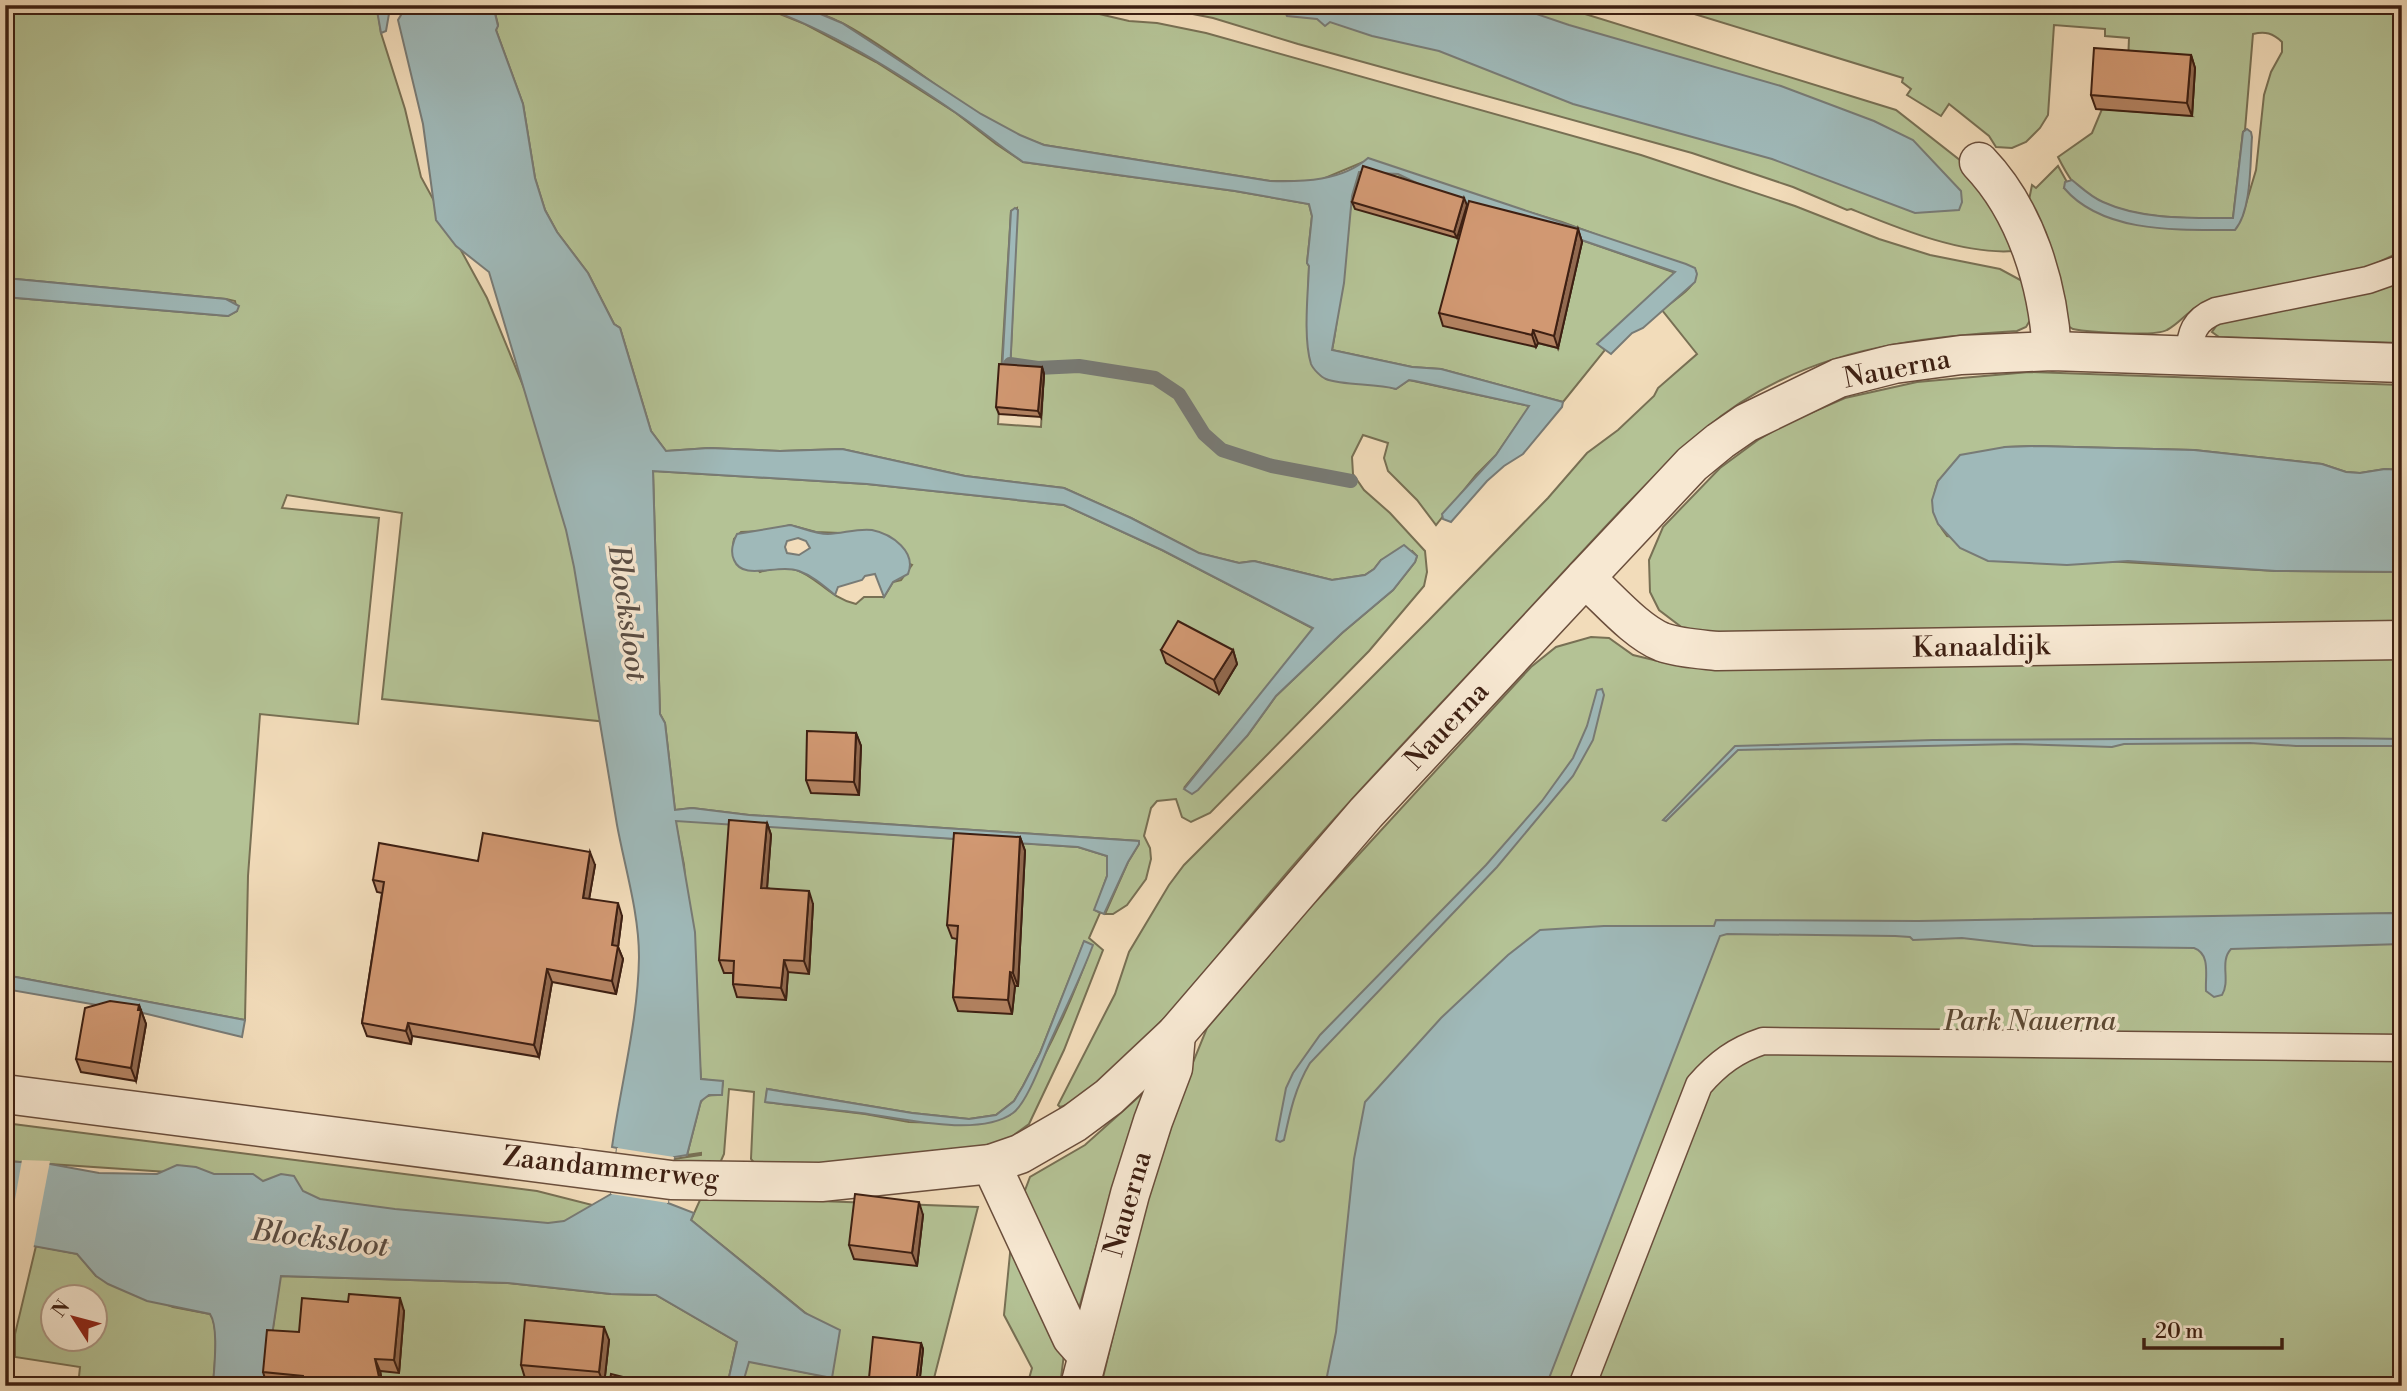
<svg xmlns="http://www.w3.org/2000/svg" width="2407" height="1391" font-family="'Libre Bodoni',serif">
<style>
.green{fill:#b4c295;stroke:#787054;stroke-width:2;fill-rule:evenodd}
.water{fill:#9fb9b9;stroke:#787b76;stroke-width:2;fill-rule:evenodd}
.pier{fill:#f2dcba}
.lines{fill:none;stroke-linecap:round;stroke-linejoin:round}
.stream{stroke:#787b76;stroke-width:14}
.service-casing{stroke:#6a4e3c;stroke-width:29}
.minor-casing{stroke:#6a4e3c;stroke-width:41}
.tertiary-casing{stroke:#6a4e3c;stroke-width:41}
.service{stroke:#f7e8d2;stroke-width:26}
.minor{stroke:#f7e8d2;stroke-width:38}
.tertiary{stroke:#f7e8d2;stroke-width:38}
.wall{fill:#b48362;stroke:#3d1f12;stroke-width:2}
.shaded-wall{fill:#926a50;stroke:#3d1f12;stroke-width:2}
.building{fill:#d19872;stroke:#3d1f12;stroke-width:2}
.labels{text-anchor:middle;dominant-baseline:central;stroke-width:7;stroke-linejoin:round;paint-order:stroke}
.street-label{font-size:28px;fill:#3d1f12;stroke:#f7e8d2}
.park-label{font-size:28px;font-style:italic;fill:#5b4833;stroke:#f7e8d2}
.water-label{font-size:30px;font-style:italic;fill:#5a4d44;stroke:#f7e8d2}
</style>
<rect width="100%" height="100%" fill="#f2dcba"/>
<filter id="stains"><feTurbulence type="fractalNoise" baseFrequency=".00286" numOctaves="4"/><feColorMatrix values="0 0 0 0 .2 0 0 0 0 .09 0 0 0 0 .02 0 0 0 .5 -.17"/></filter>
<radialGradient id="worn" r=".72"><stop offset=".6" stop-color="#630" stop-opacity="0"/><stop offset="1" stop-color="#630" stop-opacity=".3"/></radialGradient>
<g class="green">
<polygon points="5,5 377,5 381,33 405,109 421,177 487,298 529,400 557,484 608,722 382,699 402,513 287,495 282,508 379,518 358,724 260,714 248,876 245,1020 5,975 5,297 228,316 237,311 235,301 226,299 5,278"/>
<path d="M493,5h264l48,19 71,38 80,51 40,31 27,18 212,29 74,13 3,12 -5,47 2,3 -2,61 5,38 14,14 57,6 13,4 13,-9 121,26 -34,49 -20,20 -40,50 -19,-25 -29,-29 -4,-13 4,-15 -25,-8 -11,22 1,17 11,16 26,23 35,38 2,21 -3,14 -55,65 -159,162 -19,9 -9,-5 -6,-18 -19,2 -6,7 -7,28 6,12 1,11 -5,20 -19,26 -14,9h-8l23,-52 11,-18v-3l-390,-26 -57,-7 -17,2 -10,-87 -5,-9 -7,-243 214,13 197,21 98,45 152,79 -130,159 63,-52 29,-40 66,-63 51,-43 22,-28 2,-6 -5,-5 -31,9 -7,9 -9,6 -33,5 -78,-19 -15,2 -41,-10 -67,-35 -67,-30 -99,-12 -123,-27 -62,2 -71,-3 -43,3 -15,-20 -31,-103 -6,-4 -26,-51 -31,-41 -12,-22 -10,-32 -12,-74 -27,-74 2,-5zM1017,208l-7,164 34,2 -3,53 -43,-3 13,-213zM790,525l26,7 24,1 72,32 -11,15 -8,2 -9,15h-20l-8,7c-39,-9 -46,-49 -96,-32l-27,-27 1,-6 7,-7 26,-1z"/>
<path d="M799,5h262l68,16 28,2 49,10 435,122 154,51 84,33 51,16 70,14 24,13 8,35 -6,10 -9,4c-80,5 -162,13 -236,49 -66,31 -108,77 -158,128 -35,37 -70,75 -104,112 -92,99 -186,195 -271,299 -46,56 -91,114 -147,160 -13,11 -25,23 -41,28l-2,-2 57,-111 14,-42 40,-67 15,-20 245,-245 119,-122 39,-45 31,-23 36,-34 4,-8 39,-34 -35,-44c11,-10 36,-22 34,-39l-134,-49 -199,-60 -45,19h-48l-226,-36c-74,-24 -131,-84 -200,-121 -14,-7 -30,-13 -45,-19z"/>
<path d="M1147,5h409l340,105 79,62 39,79c-52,4 -116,-23 -163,-42l-4,1 -54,-23 -101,-34 -394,-109 -85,-26z"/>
<path d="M1665,5h737v237l-10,14 -26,12 -158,33c-20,8 -26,21 -41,29 -12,7 -79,2 -94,-1l-5,-3 -40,-121 4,-20 4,3 22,-22 9,16 -3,6 95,39 83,-10 14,-47 8,-75 7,-23 11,-20v-10c-9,-9 -17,-11 -29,-8l-8,96 -2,2 -10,86c-51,0 -122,4 -161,-37 -5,-7 -10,-16 -14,-24l34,-24 10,-24 90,7 -64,-53 1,-25 -24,-2v-7l-51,-4 -6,90 -8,13 -14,14 -14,6 -16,-1 -7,-11 -40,-32 -8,12 -34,-21 4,-6 -9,-7 1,-4z"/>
<path d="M1359,172l39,2 50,24 119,37 109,38 -78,71 7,6 -42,52 -122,-33 -29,-2 -80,-17c12,-59 10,-121 27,-178zM1498,251l60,97 -20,-5 -2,4z"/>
<polygon points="2402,281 2402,343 2219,337 2212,332 2219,322"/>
<path d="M2029,372l373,13v85l-17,-1 -25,4 -14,-1 -24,-8 -128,-14 -158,-4 -31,1 -67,34c-8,22 -5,37 9,55l159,25 170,10 126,1v57l-633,11 -85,-11 -25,-19 -9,-18 -1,-32 14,-33 57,-59 38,-28 27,-16 60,-26 72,-16z"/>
<polygon points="1591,637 1609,638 1633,655 1662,662 2402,651 2402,1386 1101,1386 1139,1226 1189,1072 1207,1028 1306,912 1531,667 1556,647"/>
<path d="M675,820l403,27 29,9v20l-12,34 5,3 -11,25 14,12 -39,100 -35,74 -19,14 -13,6 -137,18 -104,3 -5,-6 3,-67 -25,-3 -5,65 -4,9 -47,2 1,-6 27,-4v-2l-14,2 13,-51c4,-10 12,-9 21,-9l2,-13 -22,-3 -17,-214zM1084,942l8,3c-21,59 -48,117 -82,170l-31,9 -70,-2 -44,-8 -99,-12 1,-13 145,24 57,6 27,-4 18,-14 9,-15 17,-33z"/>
<polygon points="1144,1092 1110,1198 1076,1319 1024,1193 1030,1177 1085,1145"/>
<polygon points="5,1123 537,1191 608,1209 581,1232 335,1214 197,1174 5,1161"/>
<polygon points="820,1198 820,1201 978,1207 932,1386 742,1386 748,1361 832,1378 808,1315 691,1220 700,1200"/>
<polygon points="1012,1233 1064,1354 1060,1386 1027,1386 1032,1368 1004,1315"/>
<path d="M36,1246l42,8 18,22 77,31 37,7c10,13 4,54 3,72h-135l2,-19 -65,-10v-23zM52,1296h42v42h-42z"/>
<polygon points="280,1276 508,1283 611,1294 656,1295 737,1342 727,1386 268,1386 271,1342"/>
</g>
<g class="water">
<path d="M376,5h117l5,21 -2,4 27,74 12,74 10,32 12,22 31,41 26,51 6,4 31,103 15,20 43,-3 71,3 62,-2 123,27 99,12 67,30 68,35 40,10 15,-2 78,19 33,-5 9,-6 7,-9 23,-15 13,11 -2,6 -22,28 -51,43 -66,63 -29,40 -49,54 -6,4 -8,-5 129,-161 -151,-78 -98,-45 -197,-21 -214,-13 7,243 5,9 10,87 17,-2 57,7 390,26v3l-11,18 -24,52 -10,-4 13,-34v-20l-29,-9 -402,-26 19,111 6,147 22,2 -1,14h-13l-8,6 -14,54 -13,2 -6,46 26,10 -3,7 114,93 35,17 -8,48 -83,-16 -7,24h-15l10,-44 -81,-47 -45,-1 -103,-11 -227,-7 -10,66 -3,44h-55c1,-18 6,-59 -3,-72l-63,-13 -39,-17 -12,-8 -19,-22 -72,-13v-80l45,3 49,9 58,1 20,-9 19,2 18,7h39l10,7 18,-7 13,2 9,15 17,8 75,10 153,14 16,-2 47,-27 6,-46 -5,-1c9,-64 26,-126 27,-190 0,-44 -14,-89 -22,-132 -15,-86 -29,-172 -43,-258l-8,-37 -77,-258 -33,-26 -20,-26 -13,-96 -25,-104 3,-5 -1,-5 -5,-3 -5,1 -4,23 -5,2z"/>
<path d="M757,5h42l43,18 139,91 39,21 24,10 226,36c33,1 72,0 98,-23l318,106 9,4 2,6 -2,8 -52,46 -11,5 -21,21 -14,-10 78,-72 -108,-37 -119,-37 -50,-24 -39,-2 -7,24 -8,87 -12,67 80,17 29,2 122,33 -1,5 -39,47 -19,12 -17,15 -36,41 -8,-3 -1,-5 54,-59 33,-49 -114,-25 -6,-1 -13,9c-21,-6 -52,-3 -70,-10 -5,-2 -13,-10 -15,-15 -8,-26 -3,-71 -2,-98l-2,-3 5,-47 -3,-12 -74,-13 -212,-29c-22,-15 -42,-32 -64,-47 -62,-43 -130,-86 -202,-110z"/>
<polygon points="1282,5 1510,5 1569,25 1781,86 1874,121 1913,140 1961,191 1962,202 1959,210 1915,213 1772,159 1573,104 1439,51 1372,36 1330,22 1325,26 1317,19 1287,16"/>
<path d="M2247,129l4,3 1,5c-2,25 0,73 -17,93 -55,0 -132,4 -171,-42l1,-6 7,-2c10,8 19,17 31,22 39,18 89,16 130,16l10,-86z"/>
<polygon points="1015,208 1018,210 1010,372 1002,371 1011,211"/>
<polygon points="5,278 226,299 239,306 237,311 228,316 5,297"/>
<polygon points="2036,446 2194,450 2322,464 2346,472 2360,473 2385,469 2402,470 2402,572 2276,571 2128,561 2067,565 1988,561 1960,548 1938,524 1933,512 1932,500 1938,481 1960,455 2005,447"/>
<path d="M790,525c13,3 25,9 38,9 14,0 29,-6 44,-4 20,4 45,22 36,44l-15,8 -9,15 -9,-23 -10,2 -3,4 -24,7 -3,8c-11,-9 -22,-19 -36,-24 -21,-8 -56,11 -65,-11 -4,-8 -1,-19 3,-26zM798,538l8,3 4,7 -11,7 -12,-2 -2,-6 2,-6z"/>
<path d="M1602,689l2,6 -11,45 -20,36 -76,91 -187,196c-15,25 -20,49 -26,77l-4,2 -4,-2 10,-52 7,-15 27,-38 166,-170 56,-64 31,-43 14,-32 10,-36z"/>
<polygon points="2342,738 2402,739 2402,746 2296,746 2250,743 2124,744 2112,747 2016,744 1738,750 1666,821 1663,820 1735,746 1933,740"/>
<path d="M2391,913l11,1v30l-171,5c-12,13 0,31 -9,46l-8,2 -8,-6c-1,-15 5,-37 -12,-43l-161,-2 -71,-8 -49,2 -3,-3 -15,-1 -168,-2 -7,2 -174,450h-221l11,-54 18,-173 11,-57 76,-84 67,-63 32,-25 64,-4h110l2,-6 202,1z"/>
<path d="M1084,941l9,4c-12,32 -27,62 -41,93 -8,17 -24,64 -39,75 -34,25 -113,5 -152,0 -32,-4 -64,-7 -96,-11l2,-13 145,24 57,6 27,-4 18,-14 9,-15 17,-33z"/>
<polygon points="5,975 245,1020 242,1037 143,1013 5,989"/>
</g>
<g class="pier">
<polygon points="617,1148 674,1157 668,1203 611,1194"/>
<polygon points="22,1160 50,1161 33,1250 7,1245"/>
</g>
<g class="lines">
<polyline class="stream" points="1010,364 1038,368 1079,366 1155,378 1179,394 1204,434 1222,450 1272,466 1351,481"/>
<defs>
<g id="service">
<path d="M2189,356c1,-23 5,-36 27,-45l152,-31 34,-12"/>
<path d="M1582,1386l117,-301c19,-22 37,-35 64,-44l639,7"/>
</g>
<g id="minor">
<path d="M1979,162c47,49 69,122 73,189"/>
<path d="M1585,578c22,19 50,53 77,64 17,6 36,7 55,9l685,-11"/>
<polyline points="991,1164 1072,1338 1087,1355"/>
<polyline points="1080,1386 1130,1194 1153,1121 1173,1068 1176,1034"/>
</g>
<polyline id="tertiary" points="5,1094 671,1180 821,1182 991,1164 1020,1154 1074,1123 1109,1097 1176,1034 1366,813 1585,578 1692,464 1720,441 1746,423 1839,378 1894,364 1961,355 2052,351 2402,363"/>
</defs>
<use href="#service" class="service-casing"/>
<use href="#minor" class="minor-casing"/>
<use href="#tertiary" class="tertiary-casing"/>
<use href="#service" class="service"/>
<use href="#minor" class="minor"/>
<use href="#tertiary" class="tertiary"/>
</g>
<g class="wall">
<polygon points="2191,55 2195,68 2192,116 2096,109 2091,95"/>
<polygon points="1352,202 1467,205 1457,238 1355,209"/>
<polygon points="1578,229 1582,242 1558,348 1538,343 1536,347 1443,326 1439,313"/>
<polygon points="1042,367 1044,374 1041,417 999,414 996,407"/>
<polygon points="1161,650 1233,650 1237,664 1219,694 1166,663"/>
<polygon points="856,733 861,746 859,795 811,793 806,780"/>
<polygon points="767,823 771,835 767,888 813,904 809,974 788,972 786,1000 737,997 733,984 733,973 724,973 719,960"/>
<polygon points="1020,837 1025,851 1018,986 1015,986 1012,1014 958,1011 953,997 957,939 952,938 947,925"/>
<polygon points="478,861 595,865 589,899 622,916 618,947 623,959 616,994 552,982 539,1057 412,1036 411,1044 367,1036 362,1023 382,893 377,892 373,880"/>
<polygon points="139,1005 146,1024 136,1081 81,1072 76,1059"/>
<polygon points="923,1215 917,1266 854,1259 849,1245"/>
<polygon points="404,1311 399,1373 380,1371 383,1386 267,1385 263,1372 299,1332"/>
<polygon points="609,1340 604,1385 525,1378 521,1365"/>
<polygon points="921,1343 923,1349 919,1386 871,1385 869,1378"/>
</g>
<g class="shaded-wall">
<polygon points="2191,55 2195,68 2192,116 2187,103"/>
<polygon points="1464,198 1467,205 1457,238 1454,232"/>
<polygon points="1578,229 1582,242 1558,348 1554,336"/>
<polygon points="1533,330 1538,343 1536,347 1532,335"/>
<polygon points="1042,367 1044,374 1041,417 1038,411"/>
<polygon points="1233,650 1237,664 1219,694 1214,680"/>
<polygon points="856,733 861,746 859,795 854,782"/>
<polygon points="767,823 771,835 766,901 761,888"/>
<polygon points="1020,837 1025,851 1018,986 1013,973"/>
<polygon points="590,852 595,865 587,911 583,898"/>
<polygon points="809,891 813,904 809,974 804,961"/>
<polygon points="618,903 622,916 618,947 623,959 616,994 612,981 612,945"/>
<polygon points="784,960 788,972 786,1000 781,988"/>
<polygon points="547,969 552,982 539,1057 534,1045"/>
<polygon points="1010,972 1015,986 1012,1014 1008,1000"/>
<polygon points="139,1005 146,1024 136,1081 131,1068"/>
<polygon points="408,1023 412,1036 411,1044 406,1031"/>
<polygon points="919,1202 923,1215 917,1266 912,1253"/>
<polygon points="400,1298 404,1311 399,1373 394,1360"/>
<polygon points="604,1327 609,1340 604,1385 599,1372"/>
<polygon points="921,1343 923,1349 919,1386 917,1386 916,1383"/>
<polygon points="375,1359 380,1371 383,1386 381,1386"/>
</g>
<g class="building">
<polygon points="2094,48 2191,55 2187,103 2091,95"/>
<polygon points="1363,166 1464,198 1454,232 1352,202"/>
<polygon points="1469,201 1578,229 1554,336 1533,330 1532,335 1439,313"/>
<polygon points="999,364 1042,367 1038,411 996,407"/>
<polygon points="1178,621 1233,650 1214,680 1161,650"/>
<polygon points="807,731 856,733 854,782 806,780"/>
<polygon points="729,820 767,823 761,888 809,891 804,961 784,960 781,988 733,984 734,961 719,960"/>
<polygon points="483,833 590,852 583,898 618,903 612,945 618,946 612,981 547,969 534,1045 408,1023 406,1031 362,1023 384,882 373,880 379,843 478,861"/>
<polygon points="954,833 1020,837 1013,973 1010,972 1008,1000 953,997 958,926 947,925"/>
<polygon points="110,1001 139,1005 138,1010 141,1010 131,1068 76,1059 85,1008"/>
<polygon points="855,1194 919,1202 912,1253 849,1245"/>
<polygon points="349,1294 400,1298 394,1360 375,1359 381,1386 305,1386 303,1376 263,1372 267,1330 299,1332 302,1298 348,1302"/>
<polygon points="525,1320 604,1327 599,1372 521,1365"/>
<polygon points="873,1337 921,1343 916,1383 869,1378"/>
<polygon points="611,1374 659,1386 609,1386"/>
</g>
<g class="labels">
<g class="street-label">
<text transform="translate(1897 369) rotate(-11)">Nauerna</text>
<text transform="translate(1981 647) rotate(-1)">Kanaaldijk</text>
<text transform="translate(1447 726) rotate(-47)">Nauerna</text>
<text transform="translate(611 1168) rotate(6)">Zaandammerweg</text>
<text transform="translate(1128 1204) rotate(-74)">Nauerna</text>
</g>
<g class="park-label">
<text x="2030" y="1021">Park Nauerna</text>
</g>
<g class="water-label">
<text transform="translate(627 613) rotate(82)">Blocksloot</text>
<text transform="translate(320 1239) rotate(7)">Blocksloot</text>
</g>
</g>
<rect width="2407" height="1391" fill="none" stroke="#f2dcba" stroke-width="28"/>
<rect x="7" y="7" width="2393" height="1377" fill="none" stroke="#3d1f12" stroke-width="3.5"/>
<rect x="14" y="14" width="2379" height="1363" fill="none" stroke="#3d1f12" stroke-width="2"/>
<g transform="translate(74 1318) rotate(306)"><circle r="33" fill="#f7e8d2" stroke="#ad9885" stroke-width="2"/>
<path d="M0-5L12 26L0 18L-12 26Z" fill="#8f2418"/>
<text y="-10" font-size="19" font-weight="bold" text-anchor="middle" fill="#3d1f12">N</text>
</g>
<path d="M2144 1338v10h138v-10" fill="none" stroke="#3d1f12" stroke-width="3.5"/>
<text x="2155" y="1338" font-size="21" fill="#3d1f12" stroke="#f7e8d2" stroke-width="5" paint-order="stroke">20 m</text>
<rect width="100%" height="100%" filter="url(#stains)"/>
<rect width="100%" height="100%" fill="url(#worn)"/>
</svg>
